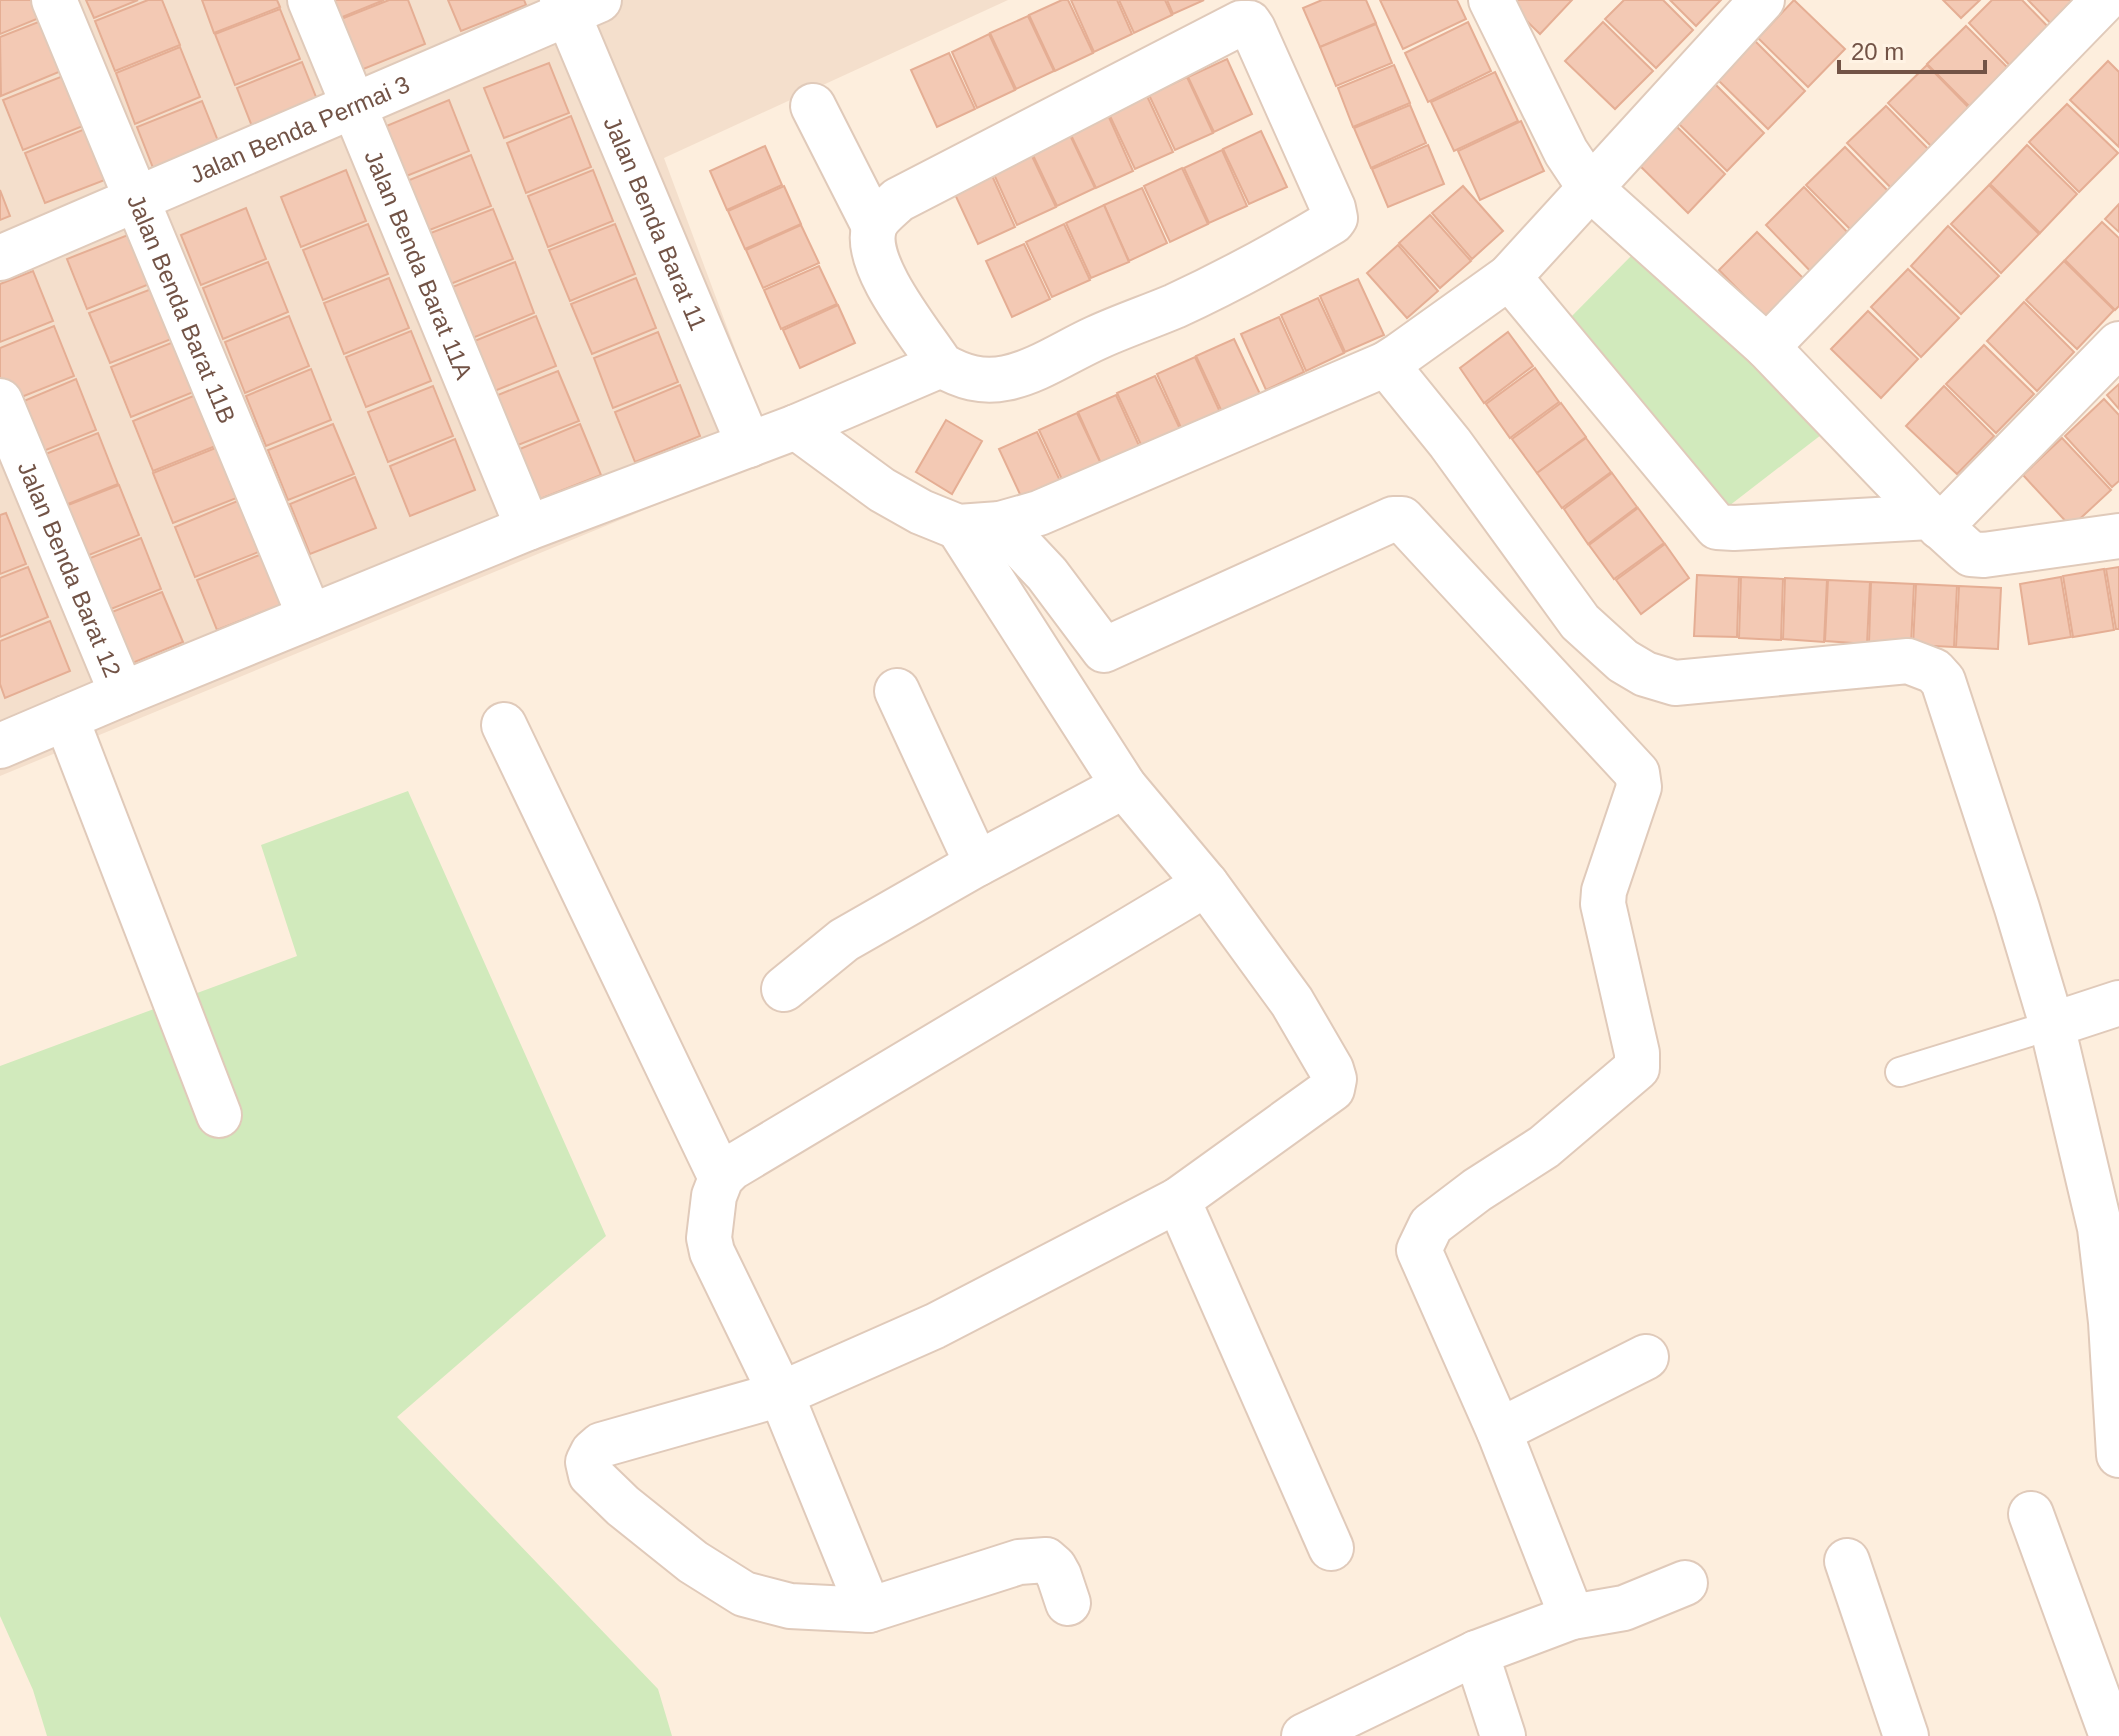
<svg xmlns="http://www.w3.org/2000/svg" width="2119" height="1736" font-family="Arial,sans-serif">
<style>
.residential{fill:#f4dfcc}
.green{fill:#d1eabc}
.building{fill:#f3c9b4;stroke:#e5ae94;stroke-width:2}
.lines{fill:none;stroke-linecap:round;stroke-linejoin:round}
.lane-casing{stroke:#e0caba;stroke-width:32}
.street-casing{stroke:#e0caba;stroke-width:48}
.lane{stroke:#fff;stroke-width:28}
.street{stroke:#fff;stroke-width:44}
.labels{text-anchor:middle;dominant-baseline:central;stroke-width:6;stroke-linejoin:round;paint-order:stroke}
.street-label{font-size:24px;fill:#725346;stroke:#fff3e4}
</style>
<rect width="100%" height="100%" fill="#fdeedd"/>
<polygon class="residential" points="0,0 1008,0 664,158 775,456 0,776"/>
<g class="green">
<polygon points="1634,253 1749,359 1821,435 1725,509 1570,318"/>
<polygon points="408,791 606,1236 397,1417 658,1689 672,1736 47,1736 33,1690 0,1616 0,1066 297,956 261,845"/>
</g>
<g class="building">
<polygon points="0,0 38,0 44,16 0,34"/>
<polygon points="86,0 138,0 94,18"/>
<polygon points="148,0 162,0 180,45 115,71 95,21"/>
<polygon points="202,0 277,0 280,7 214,33"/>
<polygon points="333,0 384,0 340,18"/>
<polygon points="389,0 408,0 425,44 361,70 341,19"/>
<polygon points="448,0 524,0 526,5 461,31"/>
<polygon points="1062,0 1068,0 1093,53 1055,71 1029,15"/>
<polygon points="1071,0 1117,0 1132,34 1094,52"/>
<polygon points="1119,0 1165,0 1172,15 1134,33"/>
<polygon points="1167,0 1204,0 1173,14"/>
<polygon points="1322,0 1366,0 1376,23 1320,47 1303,8"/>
<polygon points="1380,0 1457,0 1466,19 1403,49"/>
<polygon points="1505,0 1572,0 1540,34"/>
<polygon points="1624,0 1663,0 1693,30 1656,68 1605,19"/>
<polygon points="1670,0 1721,0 1696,26"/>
<polygon points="1794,0 1845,49 1808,87 1758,38"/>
<polygon points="1943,0 1980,0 1961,18"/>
<polygon points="1992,0 2022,0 2056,35 2017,73 1969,23"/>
<polygon points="2028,0 2091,0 2059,32"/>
<polygon points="280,9 300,59 235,85 215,34"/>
<polygon points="1028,16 1054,71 1016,89 990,33"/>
<polygon points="46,19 66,69 1,96 0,37"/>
<polygon points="1468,22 1491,71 1428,102 1405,53"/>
<polygon points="1603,22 1653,71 1615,109 1565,61"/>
<polygon points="1376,24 1392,63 1336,86 1320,47"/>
<polygon points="1966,26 2016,76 1977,114 1927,64"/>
<polygon points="989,34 1015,90 977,108 952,52"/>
<polygon points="1755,41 1805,91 1768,129 1718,80"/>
<polygon points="180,47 200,97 135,124 116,73"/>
<polygon points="949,53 975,109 937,127 911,70"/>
<polygon points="1227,59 1252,114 1214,132 1188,77"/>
<polygon points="2108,61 2119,72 2119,147 2070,100"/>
<polygon points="302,62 322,112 257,139 237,88"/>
<polygon points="549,63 569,113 504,138 484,88"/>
<polygon points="1394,65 1410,103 1353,127 1338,88"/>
<polygon points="1927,65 1976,115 1938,153 1888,103"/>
<polygon points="1495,72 1518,121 1454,151 1431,102"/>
<polygon points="68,74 88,124 23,150 3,100"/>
<polygon points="1187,77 1213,133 1175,150 1149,95"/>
<polygon points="1714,83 1764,133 1727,171 1677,122"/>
<polygon points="1147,96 1173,152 1135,169 1109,114"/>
<polygon points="449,100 469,151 404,177 384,127"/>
<polygon points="202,101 222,151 157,178 137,127"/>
<polygon points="2067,104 2118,153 2079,192 2029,142"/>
<polygon points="1410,105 1426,143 1371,168 1354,128"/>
<polygon points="1886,106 1935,156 1897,194 1847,143"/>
<polygon points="1108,115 1133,171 1096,188 1070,133"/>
<polygon points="571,116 591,167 526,193 507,143"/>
<polygon points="1521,121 1544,171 1480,200 1458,151"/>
<polygon points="1675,125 1725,174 1688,213 1637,163"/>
<polygon points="90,127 110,178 45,203 25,153"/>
<polygon points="1261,131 1287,187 1249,204 1223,149"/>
<polygon points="1069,133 1095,188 1057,206 1031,151"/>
<polygon points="1428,145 1444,184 1388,207 1372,169"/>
<polygon points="2027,145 2077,194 2040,233 1990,184"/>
<polygon points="765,146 782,185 727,210 710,171"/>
<polygon points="1845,147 1894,197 1856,235 1806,185"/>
<polygon points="1222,150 1247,206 1209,223 1184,168"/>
<polygon points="1030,152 1056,207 1017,225 992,170"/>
<polygon points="471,155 491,206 427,231 407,181"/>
<polygon points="1182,168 1208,224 1170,242 1144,186"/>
<polygon points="346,170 366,221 301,247 281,197"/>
<polygon points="593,170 613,221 548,247 528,196"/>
<polygon points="990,171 1015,227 978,244 952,188"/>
<polygon points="1989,185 2039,234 2001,273 1951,224"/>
<polygon points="784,186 801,224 745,249 728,211"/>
<polygon points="1463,186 1503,231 1472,259 1432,213"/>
<polygon points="1804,187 1853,238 1815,276 1766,225"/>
<polygon points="1142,188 1167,243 1129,261 1104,205"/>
<polygon points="0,190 10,216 0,220"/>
<polygon points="2119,204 2119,232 2105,219"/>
<polygon points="1104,205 1129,262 1091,278 1066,223"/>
<polygon points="246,208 266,259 201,285 181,235"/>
<polygon points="493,209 513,259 448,285 428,234"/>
<polygon points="1430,215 1471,261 1440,288 1399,243"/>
<polygon points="2102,222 2119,238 2119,306 2115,310 2065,260"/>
<polygon points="368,224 388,274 323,300 303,250"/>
<polygon points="615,224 635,274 570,301 549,250"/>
<polygon points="1064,224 1090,280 1052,297 1026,242"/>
<polygon points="801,225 819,263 763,288 746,250"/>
<polygon points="1948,226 1999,276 1961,314 1911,266"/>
<polygon points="1757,232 1807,282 1769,321 1719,270"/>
<polygon points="133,233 152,283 87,309 67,259"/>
<polygon points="1024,244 1050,299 1012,317 986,261"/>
<polygon points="1398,245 1438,291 1407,318 1367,273"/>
<polygon points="2064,261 2114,310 2077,349 2026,300"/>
<polygon points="268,262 288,312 223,339 203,288"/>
<polygon points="515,262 534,313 470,339 450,288"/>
<polygon points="819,266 837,304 781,329 764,290"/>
<polygon points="1908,269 1959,318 1921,357 1871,307"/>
<polygon points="33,271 53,321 0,342 0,284"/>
<polygon points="389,278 409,328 344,354 324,303"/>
<polygon points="636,278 656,328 592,354 571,304"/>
<polygon points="1358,279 1384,335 1345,352 1320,296"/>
<polygon points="154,288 174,338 110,363 89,313"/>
<polygon points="1318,298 1344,353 1306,371 1281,315"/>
<polygon points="2024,302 2074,352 2037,391 1987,341"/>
<polygon points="838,305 855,343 800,368 783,330"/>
<polygon points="1868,311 1918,359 1881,398 1831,349"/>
<polygon points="289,316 309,366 245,393 225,342"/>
<polygon points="536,316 556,366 492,392 472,342"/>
<polygon points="1279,317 1304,372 1266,390 1241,334"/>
<polygon points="54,326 74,376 9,402 0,378 0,348"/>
<polygon points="411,331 431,381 366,407 346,357"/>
<polygon points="658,332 678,382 613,408 594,358"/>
<polygon points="1508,332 1533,366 1484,403 1460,368"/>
<polygon points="1234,339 1260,394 1222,412 1196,356"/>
<polygon points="176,341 196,391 131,417 111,367"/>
<polygon points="1984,345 2034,394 1996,433 1946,384"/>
<polygon points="1195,357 1220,412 1182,430 1157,374"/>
<polygon points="1535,368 1559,402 1510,438 1486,404"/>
<polygon points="311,369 331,420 266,446 246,396"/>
<polygon points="558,371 579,421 513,447 493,397"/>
<polygon points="1155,376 1181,431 1143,449 1117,393"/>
<polygon points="76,379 96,430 31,456 12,406"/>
<polygon points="2119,384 2119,409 2107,395"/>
<polygon points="680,385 700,436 635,462 615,412"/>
<polygon points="433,386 453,436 388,462 368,412"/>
<polygon points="1944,386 1994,436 1957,474 1906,426"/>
<polygon points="198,394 218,445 153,471 133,421"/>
<polygon points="1116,395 1141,450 1103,468 1078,412"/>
<polygon points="2104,399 2119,415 2119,481 2112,487 2065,436"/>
<polygon points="1561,403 1586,437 1537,473 1512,439"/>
<polygon points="1077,413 1103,468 1065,486 1039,430"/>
<polygon points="946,420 982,441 952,494 916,472"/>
<polygon points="333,424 354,474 288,500 268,450"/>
<polygon points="580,424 601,475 535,501 515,451"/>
<polygon points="1037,432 1063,487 1025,505 999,449"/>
<polygon points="98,433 118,484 53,510 33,459"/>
<polygon points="1586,438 1611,472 1562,508 1537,473"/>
<polygon points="2062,438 2111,490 2071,527 2023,475"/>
<polygon points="455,439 475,490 410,516 390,466"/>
<polygon points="218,447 239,497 173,523 153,473"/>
<polygon points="1612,473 1637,507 1588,544 1564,509"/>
<polygon points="355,477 376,528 310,554 290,504"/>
<polygon points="119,485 139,535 74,561 53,511"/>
<polygon points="240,500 261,551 195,577 175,527"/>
<polygon points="1638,508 1664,543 1614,579 1589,545"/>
<polygon points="6,513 26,564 0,574 0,515"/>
<polygon points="141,538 161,589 96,615 75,564"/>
<polygon points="1665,544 1689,578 1641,614 1616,580"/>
<polygon points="262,554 283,604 217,630 197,580"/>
<polygon points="28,567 48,617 0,637 0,578"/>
<polygon points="2119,567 2119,629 2116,629 2106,569"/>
<polygon points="2104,569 2114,630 2073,637 2063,576"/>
<polygon points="1697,575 1739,577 1737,637 1694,636"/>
<polygon points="1741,577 1783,579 1781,640 1739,638"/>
<polygon points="2061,577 2071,637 2029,644 2020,584"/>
<polygon points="1785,578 1827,580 1824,642 1783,639"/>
<polygon points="1828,580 1870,582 1867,644 1825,641"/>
<polygon points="1871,582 1914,584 1911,645 1869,643"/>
<polygon points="1916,584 1957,586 1954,647 1913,645"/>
<polygon points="1959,586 2001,588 1998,649 1956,647"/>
<polygon points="162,592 183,642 118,669 97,618"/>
<polygon points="50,621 70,671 5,698 0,684 0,641"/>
</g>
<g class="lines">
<defs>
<polyline id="lane" points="1900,1072 2052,1025"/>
<g id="street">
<path id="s1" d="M54,0l256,617"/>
<path id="s2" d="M310,0l218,528"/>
<path id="s3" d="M562,0l187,445"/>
<polyline points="1491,0 1566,152 1590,188 1767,347 1930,517 1965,549 1971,554 1984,555 2119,536"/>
<path d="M1241,23h8l4,6 80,179 2,10 -3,4c-50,30 -103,59 -157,84 -26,11 -53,20 -79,32 -29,13 -59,34 -90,40 -24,5 -44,-1 -65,-13 -20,-31 -78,-100 -67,-137 3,-11 16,-20 24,-28z"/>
<polyline points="813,106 874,226"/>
<path id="s4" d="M0,258l599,-258"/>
<polyline points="1509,277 1717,527 1734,528 1930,517"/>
<polyline points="1767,347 2104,0"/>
<polyline points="1386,364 1450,443 1580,622 1623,661 1645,674 1675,683 1908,661 1934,671 1943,681 2017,908 2052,1025 2100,1228 2111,1322 2119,1455"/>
<path id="s5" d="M0,401l122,293"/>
<polyline points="796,427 882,490 921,512 958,527 1000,524 1039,513 1386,364 1400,355 1509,277 1762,0"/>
<polyline points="1000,524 1047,574 1104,650 1393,519 1402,519 1637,773 1639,787 1604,891 1603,904 1637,1053 1637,1068 1544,1147 1477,1190 1431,1225 1419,1250 1499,1431 1572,1617"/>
<polyline points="958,527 1124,786 1206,884 1292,1002 1331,1069 1334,1079 1332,1089 1178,1200 935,1326 781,1394 601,1445 593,1452 588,1462 591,1475 623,1506 693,1562 744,1594 790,1606 869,1610 1019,1562 1046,1560 1054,1567 1059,1576 1068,1603"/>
<polyline points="1940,527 2119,344"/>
<polyline points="897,691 977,864"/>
<polyline points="66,718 219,1115"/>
<polyline points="504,725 721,1178"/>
<polyline points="0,746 122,694 528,528 796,427 941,365"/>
<polyline points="784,989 844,940 977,864 1124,786"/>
<polyline points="2052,1025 2119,1003"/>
<polyline points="1178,1200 1331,1548"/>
<polyline points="1499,1431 1646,1357"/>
<polyline points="2031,1514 2112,1736"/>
<polyline points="1847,1561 1906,1736"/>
<polyline points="869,1610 781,1394 712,1252 709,1238 714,1196 721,1178 731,1168 1206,884"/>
<polyline points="1476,1653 1503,1736"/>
<polyline points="1304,1736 1476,1653 1572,1617 1624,1608 1685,1583"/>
</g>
</defs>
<use href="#lane" class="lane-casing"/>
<use href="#street" class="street-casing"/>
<use href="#lane" class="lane"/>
<use href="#street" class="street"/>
</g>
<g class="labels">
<g class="street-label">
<text stroke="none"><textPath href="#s4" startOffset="326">Jalan Benda Permai 3</textPath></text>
<text stroke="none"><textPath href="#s3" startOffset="242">Jalan Benda Barat 11</textPath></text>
<text stroke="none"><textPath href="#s2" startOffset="286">Jalan Benda Barat 11A</textPath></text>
<text stroke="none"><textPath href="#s1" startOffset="334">Jalan Benda Barat 11B</textPath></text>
<text stroke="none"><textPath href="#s5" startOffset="182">Jalan Benda Barat 12</textPath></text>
</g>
</g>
<path d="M1839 60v12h146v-12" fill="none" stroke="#725346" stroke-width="4"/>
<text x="1851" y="60" font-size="24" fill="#725346" stroke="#fff3e4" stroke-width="6" paint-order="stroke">20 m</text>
</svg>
